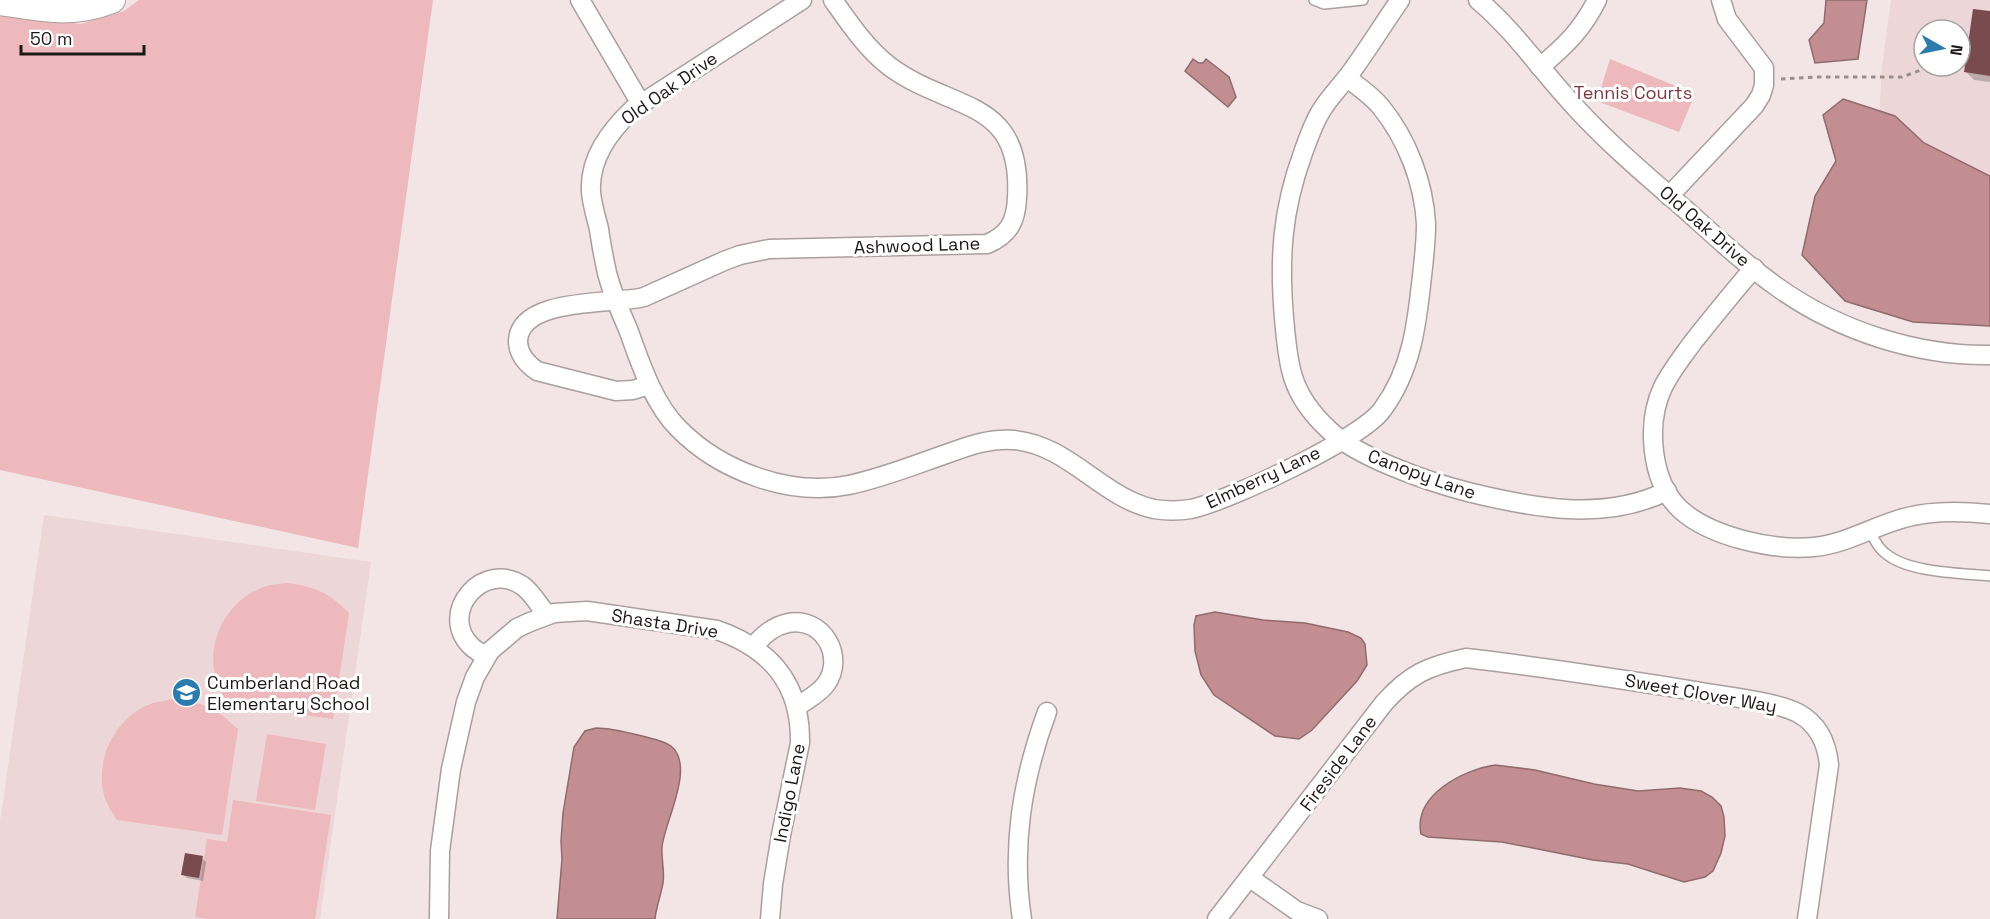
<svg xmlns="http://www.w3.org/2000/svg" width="1990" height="919" font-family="'Space Grotesk',sans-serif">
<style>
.built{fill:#edd6d7;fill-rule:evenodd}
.green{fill:#edb9bc}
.water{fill:#c28e92;stroke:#906b6d;stroke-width:1.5}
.shadow{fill:#0003}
.building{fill:#794b4e}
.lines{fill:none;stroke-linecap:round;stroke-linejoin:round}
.lane-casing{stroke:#ab9e9e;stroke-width:12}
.street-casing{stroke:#ab9e9e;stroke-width:21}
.secondary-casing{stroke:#ab9e9e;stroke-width:28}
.path{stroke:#998e8f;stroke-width:3;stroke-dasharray:4.5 4.5;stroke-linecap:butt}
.lane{stroke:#fff;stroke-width:9}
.street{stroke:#fff;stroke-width:18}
.secondary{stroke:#fff;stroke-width:26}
.labels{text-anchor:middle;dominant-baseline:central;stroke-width:6;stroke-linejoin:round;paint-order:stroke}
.street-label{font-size:18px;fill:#1d1818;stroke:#fff}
.park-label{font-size:18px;fill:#7a373f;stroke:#fff}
.poi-label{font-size:18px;fill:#1d1818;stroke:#fff;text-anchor:start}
</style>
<rect width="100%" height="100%" fill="#f3e4e5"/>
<g class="built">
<path d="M1891,0h99v241l-117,-20 9,-154zM1924,30h36v36h-36z"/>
<polygon points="44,515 371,562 320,919 0,919 0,822"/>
</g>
<g class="green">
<polygon points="139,0 433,0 358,548 0,470 0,12 80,24 124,11"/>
<polygon points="1610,59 1695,94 1679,132 1597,101"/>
<path d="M287,583c29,4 41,9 62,30l-16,106 -105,-15c-4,-7 -9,-14 -11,-21 -13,-39 9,-83 47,-96 7,-3 16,-3 23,-4z"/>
<path d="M176,699c29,4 41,10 62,30l-16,106 -105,-15c-4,-6 -9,-14 -12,-21 -12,-38 10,-83 48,-96 7,-2 16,-3 23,-4z"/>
<polygon points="267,734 326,744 315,810 256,801"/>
<polygon points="233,800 331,815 315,919 207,919 195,917 207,839 227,842"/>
</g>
<g class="water">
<polygon points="1826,0 1867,0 1858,59 1815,63 1809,40 1824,23"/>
<polygon points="1193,59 1199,63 1203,63 1206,59 1229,77 1236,97 1228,107 1185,71"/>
<polygon points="1843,99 1895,116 1924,143 1990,176 1990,326 1913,322 1845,301 1802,255 1815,196 1836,161 1823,115"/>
<polygon points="1215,612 1263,620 1305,623 1348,632 1361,638 1365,644 1367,665 1357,681 1312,730 1299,739 1275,736 1214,695 1201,675 1195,651 1194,625 1196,616"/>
<path d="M596,728c16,0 34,5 50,9 8,2 18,4 25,9 25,20 -7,77 -9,101 -1,12 3,24 1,36 -2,12 -7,24 -8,36h-98l5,-60 -1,-18 2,-28 11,-66 11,-16z"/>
<path d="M1495,765l40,5 59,14 44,7 42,-3 21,3 11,6 9,9 3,11 1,19 -4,17 -8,18 -8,6 -21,5 -56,-18 -35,-4 -91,-18 -74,-5 -7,-3c-8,-39 42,-64 74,-69z"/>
</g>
<g class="shadow">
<polygon points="1990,12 1990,82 1974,80 1965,71"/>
<polygon points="202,858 206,862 203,881 187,878 183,874"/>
</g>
<g class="building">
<polygon points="1973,9 1990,11 1990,76 1964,72"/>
<polygon points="185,853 203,856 199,878 181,875"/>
</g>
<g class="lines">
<defs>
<g id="lane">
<polyline points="1314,0 1324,4 1363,0"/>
<path d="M1869,530c5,8 8,17 16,23 23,20 75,20 105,23"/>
</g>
<g id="street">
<polyline points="580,0 641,104"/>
<path d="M802,0l-169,109c-23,22 -44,49 -42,83 1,12 5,25 8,37 2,15 5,30 8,44 5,19 13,38 21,56 12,33 25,74 50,99 42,43 112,69 171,57 34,-7 68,-21 100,-32 22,-8 42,-15 65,-13 55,5 88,58 140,69 12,2 25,2 37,0 37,-8 170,-70 191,-99 30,-40 35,-87 40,-134 2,-17 4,-35 4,-52 -2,-41 -19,-85 -45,-117 -10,-12 -22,-20 -34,-29"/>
<path d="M1400,0c-16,23 -30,46 -46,68 -10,15 -24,28 -33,43 -8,13 -13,28 -18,42 -21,57 -24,105 -19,165 2,20 3,40 9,59 6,19 20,38 35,52 28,28 101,53 140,63 65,16 136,30 199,-1"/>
<path d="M1478,0c37,31 65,73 98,108 34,37 72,69 110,102 30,27 61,56 94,79 60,42 137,67 210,66"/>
<path d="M1540,67c25,-21 42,-37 57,-67"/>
<polyline points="1669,196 1754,106 1761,95 1764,85 1764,68 1727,19 1721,0"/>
<path d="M1754,268c-21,24 -41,49 -61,74 -10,14 -22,29 -30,45 -17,36 -13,95 18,123 30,27 93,41 133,37 32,-3 60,-21 90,-29 27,-8 58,-7 86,-4"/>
<path d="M649,385l-16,5 -17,1 -79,-20c-10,-7 -19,-16 -19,-30 2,-45 97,-36 126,-44l80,-36 16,-6 29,-6 218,-5c22,-9 29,-23 30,-46 6,-102 -67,-86 -128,-132 -23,-18 -39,-42 -56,-66"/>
<path d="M754,646c9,-11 19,-20 34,-23 34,-7 58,33 38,61 -7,10 -20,16 -29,23"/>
<path d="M486,657c-5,-4 -11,-7 -15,-11 -34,-34 13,-87 52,-60 10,8 16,19 24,29"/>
<polyline points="1250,878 1297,911 1318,919"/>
<path d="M439,919l1,-68 11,-82 15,-67 9,-25 15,-26 27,-23 13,-6 24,-9 33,-2 130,19c54,19 84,54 83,113l-19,92 -8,49 -3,35"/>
<path d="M1022,919c-11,-72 0,-139 25,-207"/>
<path d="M1217,919l167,-216c26,-29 44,-37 82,-45 77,9 153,21 230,33 26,5 79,10 102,22 20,11 29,30 31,52l-22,154"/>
</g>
<path id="secondary" d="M0,2c41,6 72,14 112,-2"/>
</defs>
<use href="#lane" class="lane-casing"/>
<use href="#street" class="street-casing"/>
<use href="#secondary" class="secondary-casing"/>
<polyline class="path" points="1781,79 1816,77 1902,77 1932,66"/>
<use href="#lane" class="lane"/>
<use href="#street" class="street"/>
<use href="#secondary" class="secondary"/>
</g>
<defs>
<symbol id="school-disc" viewBox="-11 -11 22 22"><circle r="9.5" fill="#2c7bad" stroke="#fff"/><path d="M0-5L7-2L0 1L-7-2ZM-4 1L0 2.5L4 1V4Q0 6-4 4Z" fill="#fff"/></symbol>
</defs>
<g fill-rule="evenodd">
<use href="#school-disc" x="170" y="676" width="33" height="33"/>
</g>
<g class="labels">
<g class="street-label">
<text transform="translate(669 88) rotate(-35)">Old Oak Drive</text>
<text transform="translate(1705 226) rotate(41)">Old Oak Drive</text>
<text transform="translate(917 245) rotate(-2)">Ashwood Lane</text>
<text transform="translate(1422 474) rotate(20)">Canopy Lane</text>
<text transform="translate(1263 477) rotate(-25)">Elmberry Lane</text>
<text transform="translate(665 623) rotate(9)">Shasta Drive</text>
<text transform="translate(1701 693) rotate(10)">Sweet Clover Way</text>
<text transform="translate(1338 763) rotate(-53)">Fireside Lane</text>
<text transform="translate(789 793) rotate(-79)">Indigo Lane</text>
</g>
<g class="park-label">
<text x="1633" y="92">Tennis Courts</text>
</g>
<g class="poi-label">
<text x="207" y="682">Cumberland Road<tspan x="207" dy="21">Elementary School</tspan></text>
</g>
</g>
<g transform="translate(1942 48) rotate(99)"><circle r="28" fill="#ffffff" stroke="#a5a3a3" stroke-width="1.5"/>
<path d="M0-4.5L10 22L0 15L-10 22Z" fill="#2c7bad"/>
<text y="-9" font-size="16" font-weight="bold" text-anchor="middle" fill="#1d1818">N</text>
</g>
<path d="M21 45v9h123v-9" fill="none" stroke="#1d1818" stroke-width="3"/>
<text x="30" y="45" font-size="18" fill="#1d1818" stroke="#ffffff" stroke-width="4.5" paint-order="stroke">50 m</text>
</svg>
